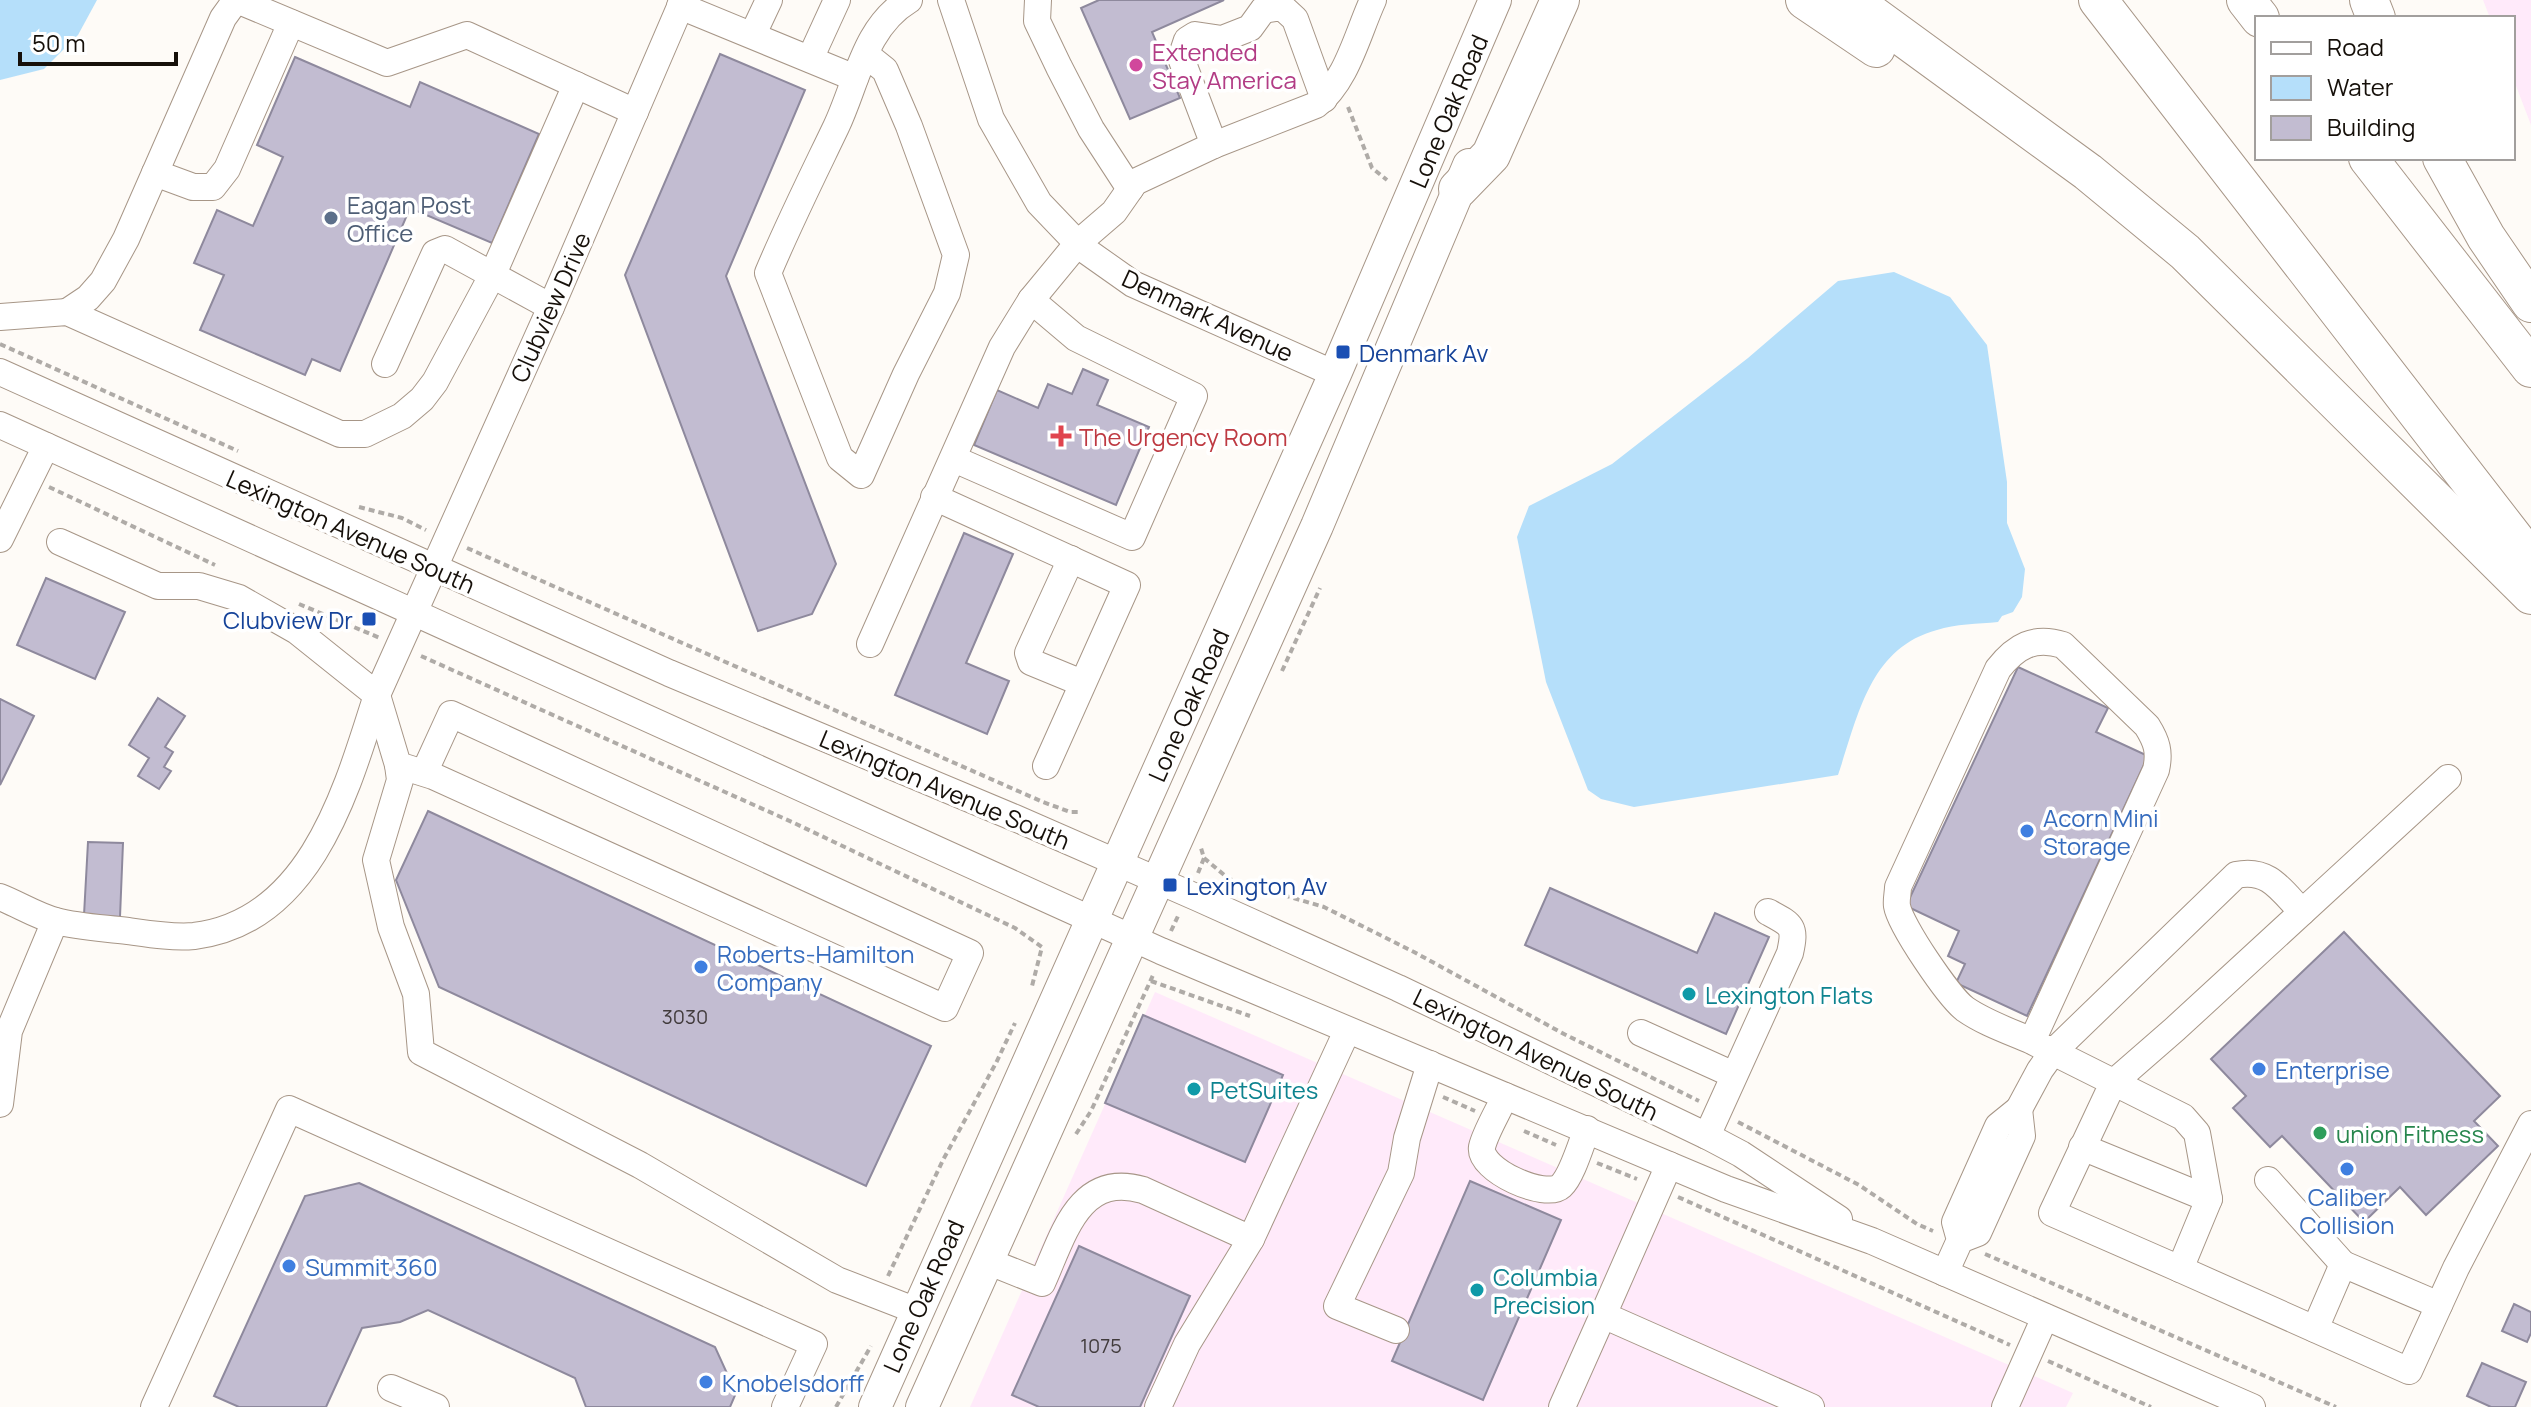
<svg xmlns="http://www.w3.org/2000/svg" width="2531" height="1407" font-family="Manrope,sans-serif">
<style>
.industrial{fill:#ffeafa}
.water{fill:#b5dffa}
.building{fill:#c2bcd1;stroke:#8e899d;stroke-width:2}
.lines{fill:none;stroke-linecap:round;stroke-linejoin:round}
.minor-casing{stroke:#a79687;stroke-width:28}
.major-casing{stroke:#a79687;stroke-width:34}
.highway-casing{stroke:#a79687;stroke-width:40}
.path{stroke:#afaba7;stroke-width:4;stroke-dasharray:6 4;stroke-linecap:butt}
.minor{stroke:#fff;stroke-width:26}
.major{stroke:#fff;stroke-width:32}
.highway{stroke:#fff;stroke-width:38}
.hotel-dot{fill:#d1479c;stroke:#fff;stroke-width:3}
.service-dot{fill:#5c6f8a;stroke:#fff;stroke-width:3}
.transit-dot{fill:#1a4fb4;stroke:#fff;stroke-width:3}
.health-dot{fill:#e0444e;stroke:#fff;stroke-width:3}
.shop-dot{fill:#3f7fe0;stroke:#fff;stroke-width:3}
.culture-dot{fill:#0f9aa8;stroke:#fff;stroke-width:3}
.leisure-dot{fill:#2e9e5b;stroke:#fff;stroke-width:3}
.labels{text-anchor:middle;dominant-baseline:central;stroke-width:7;stroke-linejoin:round;paint-order:stroke}
.number-label{font-size:20px;fill:#413b3c}
.hotel-label{font-size:24px;fill:#b23c85;stroke:#fff;text-anchor:start}
.street-label{font-size:24px;fill:#16100a;stroke:#fff}
.service-label{font-size:24px;fill:#4e5e75;stroke:#fff;text-anchor:start}
.transit-label{font-size:24px;fill:#164399;stroke:#fff;text-anchor:start}
.health-label{font-size:24px;fill:#be3a42;stroke:#fff;text-anchor:start}
.shop-label{font-size:24px;fill:#366cbe;stroke:#fff;text-anchor:start}
.culture-label{font-size:24px;fill:#0d838f;stroke:#fff;text-anchor:start}
.leisure-label{font-size:24px;fill:#27864d;stroke:#fff;text-anchor:start}
</style>
<rect width="100%" height="100%" fill="#fefbf7"/>
<g class="industrial">
<polygon points="2483,0 2531,0 2531,125 2513,78 2513,18 2490,18"/>
<polygon points="1155,992 2073,1393 2066,1407 970,1407"/>
</g>
<g class="water">
<polygon points="0,0 97,0 78,35 44,69 0,80"/>
<path d="M1894,272l56,25 37,48 20,137v41l18,46 -3,28 -9,15 -11,4 -4,6c-20,2 -43,2 -61,8 -68,18 -79,87 -99,145l-204,32 -33,-8 -13,-9 -42,-108 -29,-145 12,-31 83,-42 136,-106 90,-77z"/>
</g>
<g class="building">
<polygon points="1099,0 1224,0 1152,32 1180,98 1130,119 1081,8"/>
<polygon points="720,54 805,90 726,276 836,564 812,614 758,631 625,275"/>
<polygon points="295,57 410,107 420,82 539,134 492,243 410,208 340,371 312,359 305,375 200,330 224,275 194,263 217,210 253,226 283,157 257,145"/>
<polygon points="1083,369 1108,380 1097,405 1149,427 1116,505 974,445 997,390 1038,408 1048,384 1072,394"/>
<polygon points="964,533 1013,554 966,663 1009,681 987,734 895,695"/>
<polygon points="46,578 125,612 95,679 17,645"/>
<polygon points="2018,667 2108,708 2096,732 2148,756 2027,1016 1956,983 1965,964 1948,956 1959,931 1906,906"/>
<polygon points="158,698 185,716 165,747 173,752 164,767 171,771 159,789 138,776 149,758 129,745"/>
<polygon points="0,699 34,716 0,785"/>
<polygon points="428,811 931,1046 866,1186 439,987 396,880"/>
<polygon points="88,842 123,843 120,917 84,915"/>
<polygon points="1550,888 1697,953 1715,913 1769,937 1726,1034 1525,945"/>
<polygon points="2344,932 2500,1096 2474,1121 2498,1146 2426,1215 2400,1187 2364,1222 2282,1136 2270,1147 2233,1108 2246,1096 2211,1059"/>
<polygon points="1143,1015 1283,1075 1245,1162 1105,1103"/>
<polygon points="1470,1181 1561,1220 1483,1400 1392,1361"/>
<polygon points="359,1183 715,1347 736,1393 730,1407 586,1407 575,1378 428,1310 400,1322 362,1328 326,1407 239,1407 214,1396 305,1196"/>
<polygon points="1079,1246 1190,1296 1140,1407 1039,1407 1012,1395"/>
<polygon points="2514,1304 2531,1312 2531,1333 2527,1342 2502,1331"/>
<polygon points="2482,1363 2526,1382 2515,1407 2491,1407 2467,1396"/>
</g>
<g class="lines">
<defs>
<g id="minor">
<polyline points="237,0 387,63 467,35 635,112"/>
<polyline points="951,0 991,119 1039,203 1082,248 1133,284 1335,374"/>
<polyline points="1038,0 1037,21 1059,67 1091,129 1130,189"/>
<polyline points="680,6 855,78"/>
<polyline points="753,34 769,0"/>
<path d="M865,54l20,16 24,56 47,129 -9,38 -41,81 -45,101 -21,-17 -72,-185c21,-50 45,-98 68,-146 21,-44 28,-100 73,-127"/>
<polyline points="810,59 837,0"/>
<polyline points="1214,145 1181,58 1187,40 1195,35 1222,39 1250,28 1263,10 1282,7 1295,19 1324,99"/>
<polyline points="155,173 193,187 213,187 227,169 291,23"/>
<polyline points="67,312 88,298 103,281 126,239 223,18 236,0"/>
<polyline points="0,317 67,312 340,434 365,434 402,416 422,399 435,382 493,274 576,85"/>
<polyline points="385,364 435,253 445,249 551,307"/>
<polyline points="0,372 669,673 1015,818 1198,898 1398,988 1707,1136 1741,1154 1839,1219"/>
<polyline points="0,425 1161,951 1726,1189 1872,1241 2252,1407"/>
<polyline points="954,459 1132,537 1194,396 1076,338 1031,300"/>
<polyline points="934,497 1127,585 1046,766"/>
<polyline points="0,539 46,446"/>
<polyline points="60,542 158,586 199,586 239,598 297,631 377,695 551,307 683,0"/>
<polyline points="1071,559 1028,653 1031,662 1082,683"/>
<path d="M870,644l132,-297 29,-47 47,-57 36,-31 21,-30 79,-37 102,-40c31,-24 41,-70 57,-105"/>
<polyline points="377,695 398,765 433,776 945,1008 970,953 451,714 424,773"/>
<polyline points="398,765 400,780 376,860 391,927 416,994 421,1052 640,1165 837,1280 917,1311"/>
<path d="M0,897c18,7 37,19 56,24 22,6 48,7 72,10 21,3 45,7 66,5 117,-14 153,-147 183,-241"/>
<polyline points="1641,1033 1734,1075"/>
<path d="M2032,1041c-23,-10 -47,-18 -67,-32 -16,-12 -65,-84 -68,-103 -1,-6 1,-13 1,-19l100,-218c18,-23 36,-33 65,-24l84,81c10,16 13,26 9,44l-124,271 21,11 183,-177c33,-7 45,15 66,37"/>
<path d="M1505,1096c-6,14 -20,37 -23,51 -4,23 64,53 79,39 11,-10 20,-42 26,-57"/>
<polyline points="0,1104 9,1031 55,921"/>
<polyline points="2019,1109 2040,1070 2053,1052 2183,1117 2197,1133 2209,1199 2180,1269 2052,1213 2113,1083 2175,1029 2448,778"/>
<path d="M1707,1136l83,-183c6,-27 2,-28 -22,-41"/>
<polyline points="2082,1147 2209,1199"/>
<polyline points="1669,1165 1603,1315 1811,1407"/>
<polyline points="2268,1180 2343,1264"/>
<path d="M987,1261l55,22c21,-46 36,-112 101,-93l108,49 96,-208"/>
<polyline points="2180,1269 2409,1371 2456,1268 2531,1124"/>
<polyline points="1945,1273 1960,1240 1955,1222 1998,1126 2019,1109 2022,1136 1978,1233 1960,1240"/>
<polyline points="2315,1329 2343,1264 2439,1305"/>
<polyline points="1396,1330 1337,1306 1401,1173 1407,1138 1430,1064"/>
<polyline points="391,1388 436,1407"/>
<polyline points="154,1407 289,1109 814,1344 785,1407"/>
<polyline points="1158,1407 1187,1344 1251,1239"/>
<polyline points="1562,1407 1603,1315"/>
<polyline points="2005,1407 2045,1317"/>
</g>
<g id="major">
<polyline points="875,1407 1335,374 1495,0"/>
<polyline points="922,1407 1317,526 1469,165"/>
</g>
<g id="highway">
<polyline points="1805,0 1876,48"/>
<polyline points="1852,0 2088,172 2185,252 2531,595"/>
<polyline points="2098,0 2531,560"/>
<polyline points="2246,0 2260,18"/>
<polyline points="2369,0 2376,18"/>
<polyline points="2368,158 2531,368"/>
<polyline points="2442,158 2486,237 2531,303"/>
<polyline points="1458,189 1491,155 1560,0"/>
</g>
</defs>
<use href="#minor" class="minor-casing"/>
<use href="#major" class="major-casing"/>
<use href="#highway" class="highway-casing"/>
<g class="path">
<polyline points="1348,107 1372,168 1387,180"/>
<polyline points="0,344 238,451"/>
<polyline points="49,487 215,565"/>
<polyline points="359,507 402,518 426,530"/>
<polyline points="467,548 1043,802 1070,812 1081,812"/>
<polyline points="299,604 380,638"/>
<polyline points="421,656 792,822 1015,928 1042,947 1032,986"/>
<polyline points="1282,671 1320,588"/>
<polyline points="1204,858 1229,879 1324,907 1414,952 1564,1034 1699,1101"/>
<polyline points="1198,873 1204,858 1201,848"/>
<polyline points="1171,931 1179,914"/>
<polyline points="1151,981 1250,1016"/>
<polyline points="1443,1097 1475,1111"/>
<polyline points="1738,1122 1859,1185 1917,1224 1933,1231"/>
<polyline points="1524,1131 1556,1145"/>
<polyline points="1076,1134 1091,1111 1154,973"/>
<polyline points="1597,1163 1637,1179"/>
<polyline points="1678,1197 2010,1345"/>
<polyline points="1985,1254 2336,1407"/>
<polyline points="888,1276 943,1160 996,1063 1015,1023"/>
<polyline points="2048,1361 2151,1407"/>
<polyline points="836,1407 871,1346"/>
</g>
<use href="#minor" class="minor"/>
<use href="#major" class="major"/>
<use href="#highway" class="highway"/>
</g>
<circle class="hotel-dot" cx="1136" cy="65" r="8"/>
<circle class="service-dot" cx="331" cy="218" r="8"/>
<g class="transit-dot">
<rect x="1335" y="344" width="16" height="16" rx="4"/>
<rect x="361" y="611" width="16" height="16" rx="4"/>
<rect x="1162" y="877" width="16" height="16" rx="4"/>
</g>
<path class="health-dot" d="M1057 424h8v8h8v8h-8v8h-8v-8h-8v-8h8z"/>
<g class="shop-dot">
<circle cx="2027" cy="831" r="8"/>
<circle cx="701" cy="967" r="8"/>
<circle cx="2259" cy="1069" r="8"/>
<circle cx="2347" cy="1169" r="8"/>
<circle cx="289" cy="1266" r="8"/>
<circle cx="706" cy="1382" r="8"/>
</g>
<g class="culture-dot">
<circle cx="1689" cy="994" r="8"/>
<circle cx="1194" cy="1089" r="8"/>
<circle cx="1477" cy="1290" r="8"/>
</g>
<circle class="leisure-dot" cx="2320" cy="1133" r="8"/>
<g class="labels">
<g class="number-label">
<text x="685" y="1016">3030</text>
<text x="1101" y="1345">1075</text>
</g>
<g class="hotel-label">
<text x="1152" y="51">Extended<tspan x="1152" dy="28">Stay America</tspan></text>
</g>
<g class="street-label">
<text transform="translate(1448 111) rotate(-67)">Lone Oak Road</text>
<text transform="translate(550 307) rotate(-66)">Clubview Drive</text>
<text transform="translate(1208 315) rotate(25)">Denmark Avenue</text>
<text transform="translate(351 531) rotate(24)">Lexington Avenue South</text>
<text transform="translate(1188 705) rotate(-66)">Lone Oak Road</text>
<text transform="translate(945 789) rotate(23)">Lexington Avenue South</text>
<text transform="translate(1536 1054) rotate(26)">Lexington Avenue South</text>
<text transform="translate(923 1296) rotate(-66)">Lone Oak Road</text>
</g>
<g class="service-label">
<text x="347" y="204">Eagan Post<tspan x="347" dy="28">Office</tspan></text>
</g>
<g class="transit-label">
<text x="1359" y="352">Denmark Av</text>
<text x="353" y="619" text-anchor="end">Clubview Dr</text>
<text x="1186" y="885">Lexington Av</text>
</g>
<g class="health-label">
<text x="1079" y="436">The Urgency Room</text>
</g>
<g class="shop-label">
<text x="2043" y="817">Acorn Mini<tspan x="2043" dy="28">Storage</tspan></text>
<text x="717" y="953">Roberts-Hamilton<tspan x="717" dy="28">Company</tspan></text>
<text x="2275" y="1069">Enterprise</text>
<text x="2347" y="1196" text-anchor="middle">Caliber<tspan x="2347" dy="28">Collision</tspan></text>
<text x="305" y="1266">Summit 360</text>
<text x="722" y="1382">Knobelsdorff</text>
</g>
<g class="culture-label">
<text x="1705" y="994">Lexington Flats</text>
<text x="1210" y="1089">PetSuites</text>
<text x="1493" y="1276">Columbia<tspan x="1493" dy="28">Precision</tspan></text>
</g>
<g class="leisure-label">
<text x="2336" y="1133">union Fitness</text>
</g>
</g>
<rect x="2255" y="16" width="260" height="144" fill="#ffffff" stroke="#a29f9d" stroke-width="2"/>
<rect x="2271" y="42" width="40" height="12" fill="#ffffff" stroke="#a29f9d" stroke-width="2"/>
<text x="2327" y="56" font-size="24" fill="#16100a">Road</text>
<rect x="2271" y="76" width="40" height="24" fill="#b5dffa" stroke="#a29f9d" stroke-width="2"/>
<text x="2327" y="96" font-size="24" fill="#16100a">Water</text>
<rect x="2271" y="116" width="40" height="24" fill="#c2bcd1" stroke="#a29f9d" stroke-width="2"/>
<text x="2327" y="136" font-size="24" fill="#16100a">Building</text>
<path d="M20 52v12h156v-12" fill="none" stroke="#16100a" stroke-width="4"/>
<text x="32" y="52" font-size="24" fill="#16100a" stroke="#ffffff" stroke-width="6" paint-order="stroke">50 m</text>
</svg>
